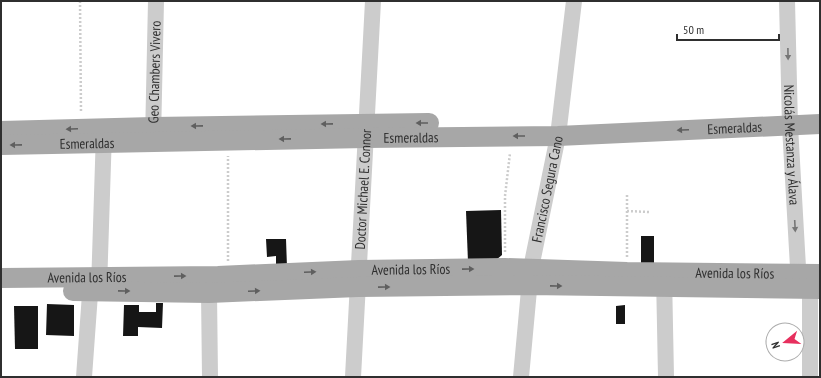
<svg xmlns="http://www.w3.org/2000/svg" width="821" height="378" font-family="'PT Sans Narrow',sans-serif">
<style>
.building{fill:#161616}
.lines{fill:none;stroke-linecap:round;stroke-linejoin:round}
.path{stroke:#ccc;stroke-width:2.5;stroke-dasharray:2 2;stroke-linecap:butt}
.minor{stroke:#ccc;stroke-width:16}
.major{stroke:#a7a7a7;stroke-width:20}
.oneway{fill:#767676}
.oneway2{fill:#5f5f5f}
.labels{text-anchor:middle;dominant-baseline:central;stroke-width:4;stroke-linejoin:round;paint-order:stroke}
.street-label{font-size:14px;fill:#2f2f2f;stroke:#fff}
</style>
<rect width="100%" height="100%" fill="#fff"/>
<g class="building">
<polygon points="501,210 502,255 496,260 468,262 466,211"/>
<rect x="641" y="236" width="13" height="28"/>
<polygon points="266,239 286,239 287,267 276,267 276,256 267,257"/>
<polygon points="156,303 163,303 162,328 138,327 138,336 123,336 124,305 139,305 139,312 156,312"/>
<polygon points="47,304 74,305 74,336 46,335"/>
<polygon points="625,305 625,324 616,324 616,306"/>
<polygon points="14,306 38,306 38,349 15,349"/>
</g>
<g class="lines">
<g class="path">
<polyline points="80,1 81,113"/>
<polyline points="627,195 627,257"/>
<polyline points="627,211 649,212"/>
<polyline points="505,252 505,196 510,153"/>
<polyline points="228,261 228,156"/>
</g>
<g class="minor">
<path id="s1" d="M787,1l3,125 9,159"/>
<path id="s2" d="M153,139l3,-138"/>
<polyline points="664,275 666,377"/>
<polyline points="810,277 810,377"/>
<polyline points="210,281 209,293 210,377"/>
<polyline points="99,288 104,132"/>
<polyline points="84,377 91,280"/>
<path id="s3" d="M353,377l20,-376"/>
<path id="s4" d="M521,377l10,-109 27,-132 16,-135"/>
</g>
<g class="major">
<polyline points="1,131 153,127 429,123"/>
<path id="s5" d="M1,145l365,-7 192,-2 262,-12"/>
<path id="s6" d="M1,278l217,-2 141,-6 146,-2 122,4 193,2"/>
<polyline points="73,291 209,293 358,287 529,285 820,289"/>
</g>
</g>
<defs><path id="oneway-solid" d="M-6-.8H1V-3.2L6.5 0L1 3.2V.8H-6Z"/></defs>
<g class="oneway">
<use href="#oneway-solid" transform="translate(788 54) rotate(89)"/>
<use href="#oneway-solid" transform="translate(795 226) rotate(87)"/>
</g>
<g class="oneway2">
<use href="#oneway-solid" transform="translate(422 123) rotate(180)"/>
<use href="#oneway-solid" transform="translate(327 124) rotate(179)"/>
<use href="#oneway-solid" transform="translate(197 126) rotate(179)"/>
<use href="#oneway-solid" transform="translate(72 129) rotate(178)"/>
<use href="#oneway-solid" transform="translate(683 130) rotate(177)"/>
<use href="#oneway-solid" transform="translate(519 136) rotate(180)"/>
<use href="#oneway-solid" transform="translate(285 139) rotate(179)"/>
<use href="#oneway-solid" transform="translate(16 145) rotate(179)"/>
<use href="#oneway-solid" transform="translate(468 269) rotate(-1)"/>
<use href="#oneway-solid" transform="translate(310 272) rotate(-2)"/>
<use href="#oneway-solid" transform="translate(180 276) rotate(-1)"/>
<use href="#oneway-solid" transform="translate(556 286) rotate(1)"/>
<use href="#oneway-solid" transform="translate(384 287) rotate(-1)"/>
<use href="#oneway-solid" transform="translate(124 291) rotate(1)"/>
<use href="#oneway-solid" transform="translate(254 291) rotate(-2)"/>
</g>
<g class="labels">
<g class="street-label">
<text stroke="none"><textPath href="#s2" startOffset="67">Geo Chambers Vivero</textPath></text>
<text stroke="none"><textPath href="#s5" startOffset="734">Esmeraldas</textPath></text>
<text stroke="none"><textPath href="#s5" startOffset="410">Esmeraldas</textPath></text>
<text stroke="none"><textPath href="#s5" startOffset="86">Esmeraldas</textPath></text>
<text stroke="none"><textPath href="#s1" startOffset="144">Nicolás Mestanza y Álava</textPath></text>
<text stroke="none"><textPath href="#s3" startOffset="188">Doctor Michael E. Connor</textPath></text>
<text stroke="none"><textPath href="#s4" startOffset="190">Francisco Segura Cano</textPath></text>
<text stroke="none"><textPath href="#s6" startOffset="410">Avenida los Ríos</textPath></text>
<text stroke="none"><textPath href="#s6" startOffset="734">Avenida los Ríos</textPath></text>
<text stroke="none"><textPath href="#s6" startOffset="86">Avenida los Ríos</textPath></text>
</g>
</g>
<rect width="821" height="378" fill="none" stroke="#2f2f2f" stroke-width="4"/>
<g transform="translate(785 342) rotate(252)"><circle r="19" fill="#ffffff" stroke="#acacac"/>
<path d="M0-3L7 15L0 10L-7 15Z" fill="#e7305e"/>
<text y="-6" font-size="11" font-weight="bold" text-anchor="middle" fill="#2f2f2f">N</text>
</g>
<path d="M677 34v6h102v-6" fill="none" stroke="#2f2f2f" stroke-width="2"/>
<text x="683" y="34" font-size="12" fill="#2f2f2f" stroke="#ffffff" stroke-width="3" paint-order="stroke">50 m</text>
</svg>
